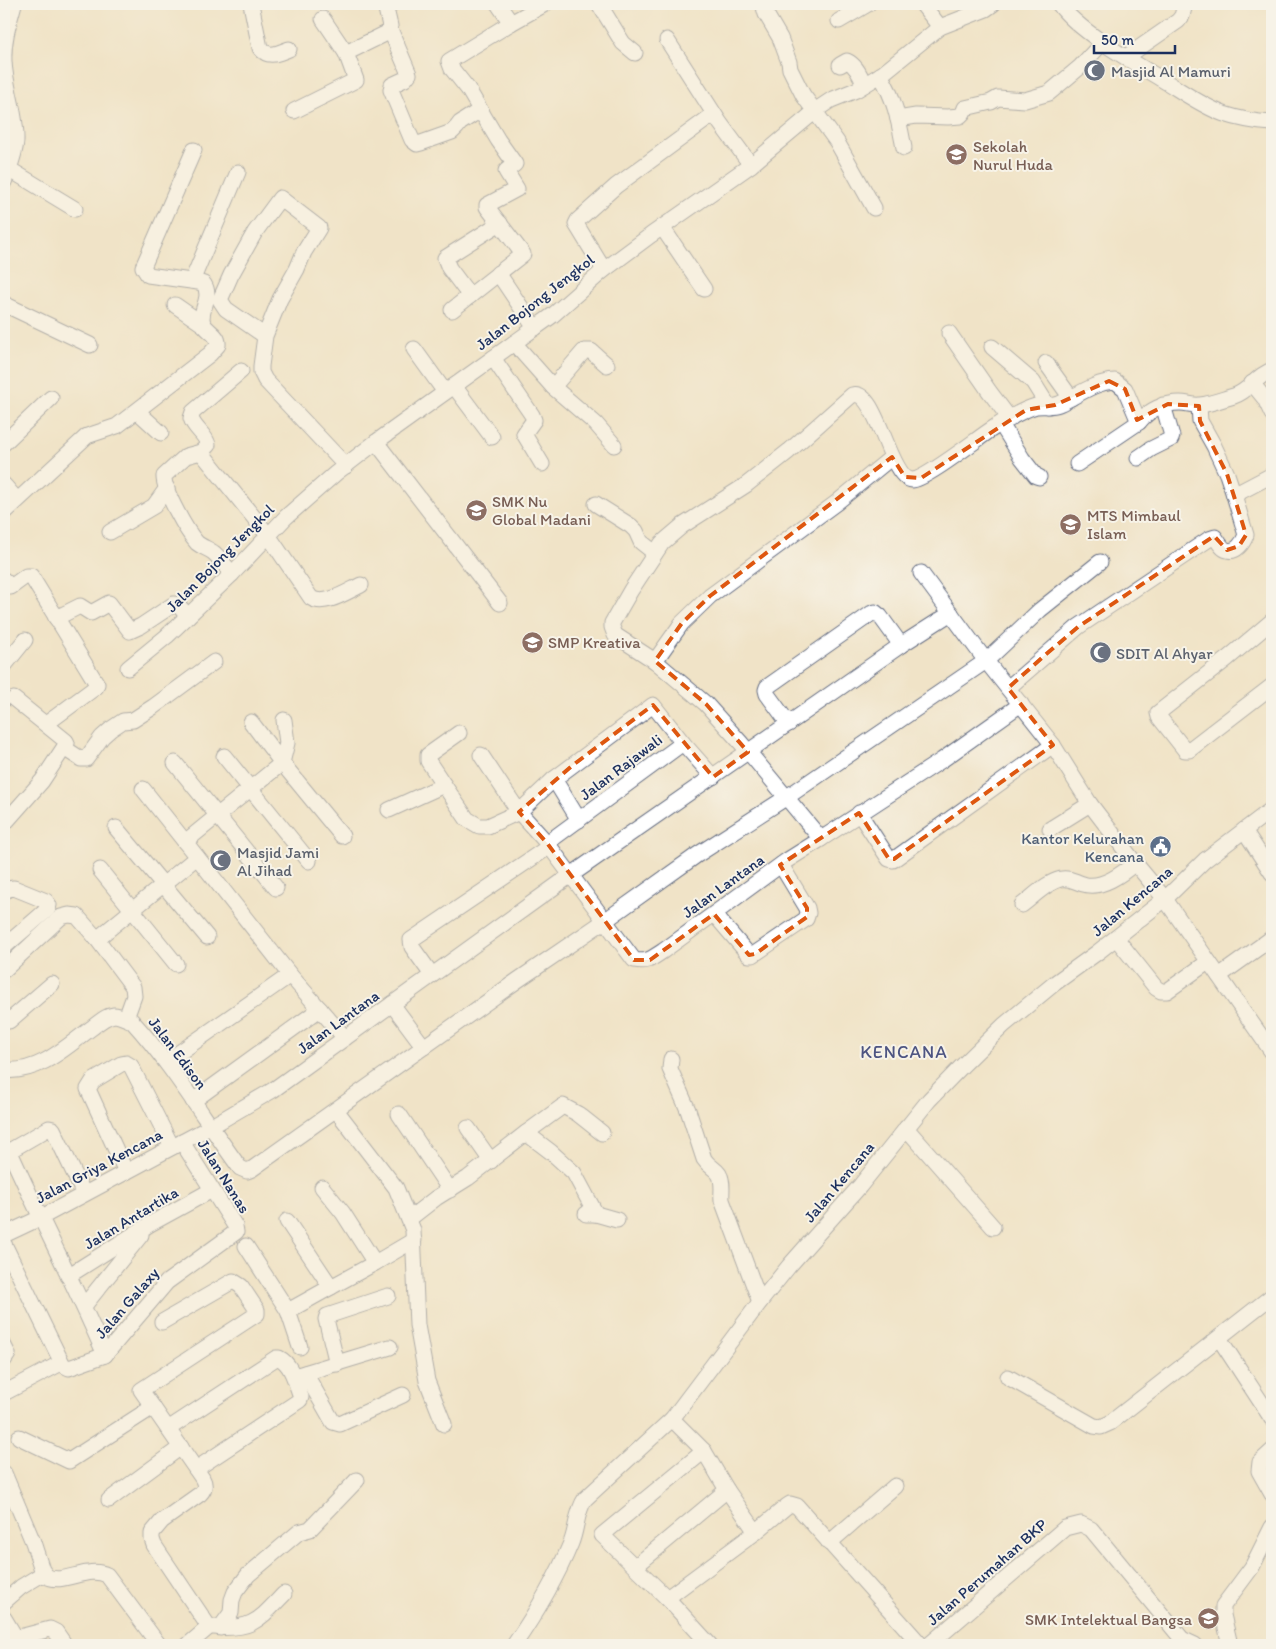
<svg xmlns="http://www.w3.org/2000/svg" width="1276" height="1649" font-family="Itim,sans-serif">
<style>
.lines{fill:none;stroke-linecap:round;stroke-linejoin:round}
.minor-casing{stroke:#666e83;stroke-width:17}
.minor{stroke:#fff;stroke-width:15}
.marked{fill:none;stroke:#de5710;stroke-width:4;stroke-dasharray:10 6;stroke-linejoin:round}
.labels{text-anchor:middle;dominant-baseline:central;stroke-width:4;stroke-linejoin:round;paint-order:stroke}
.worship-label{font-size:16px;fill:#5b616d;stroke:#f7f3e8;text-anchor:start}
.education-label{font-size:16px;fill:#785e54;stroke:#f7f3e8;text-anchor:start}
.street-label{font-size:16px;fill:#1b2f5e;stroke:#f7f3e8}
.service-label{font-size:16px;fill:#4e5e75;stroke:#f7f3e8;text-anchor:end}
.neighbourhood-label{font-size:18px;letter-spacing:1px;fill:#4e5582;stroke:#f7f3e8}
</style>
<rect width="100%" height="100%" fill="#f7f3e8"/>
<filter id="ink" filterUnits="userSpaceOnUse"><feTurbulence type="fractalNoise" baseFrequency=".02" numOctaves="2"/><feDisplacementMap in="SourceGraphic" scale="10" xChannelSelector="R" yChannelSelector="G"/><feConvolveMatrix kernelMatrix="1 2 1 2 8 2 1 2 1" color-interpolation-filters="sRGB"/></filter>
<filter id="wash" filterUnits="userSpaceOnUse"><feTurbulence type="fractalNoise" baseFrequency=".0096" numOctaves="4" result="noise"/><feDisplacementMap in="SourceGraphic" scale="20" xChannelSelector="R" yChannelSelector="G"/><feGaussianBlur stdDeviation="1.12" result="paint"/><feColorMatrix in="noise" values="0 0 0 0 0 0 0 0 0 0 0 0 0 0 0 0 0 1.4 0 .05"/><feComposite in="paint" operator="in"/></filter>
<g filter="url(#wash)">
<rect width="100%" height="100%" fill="#f0e3c7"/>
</g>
<g filter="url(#ink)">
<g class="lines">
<defs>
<g id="minor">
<path d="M251,4l9,44c9,11 18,5 29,1"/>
<polyline points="498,4 511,23 545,4"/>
<polyline points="599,4 623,43 635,53"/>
<polyline points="763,4 766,14 780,38 789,62 790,69 803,95 837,142 874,208"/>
<polyline points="922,4 940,27"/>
<path d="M1059,4c20,28 74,58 104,76 20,12 39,26 61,34 15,5 32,8 48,9"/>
<polyline points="323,19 346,53"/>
<polyline points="839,21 868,4"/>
<polyline points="390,29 409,74 405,79 392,85 391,90 412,140 417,144 421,143 452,132 457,127 460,123 474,114 482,113 498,140 515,164 506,171 517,189 487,205 487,207 523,254 452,310"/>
<polyline points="667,40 720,123 751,165"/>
<polyline points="1126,57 1178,21 1182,16 1185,4"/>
<path d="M840,65l7,-4c9,4 14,15 17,24"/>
<path d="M880,75c15,23 19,47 24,73"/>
<polyline points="294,111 356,80 346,53 389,32 390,26 386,9 391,4"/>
<polyline points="482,113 468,89 452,69 449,61 511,23"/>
<polyline points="898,119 916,116 948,117 960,116 963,113 965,108 991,102 998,98 1025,100 1049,93 1080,67 1103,42"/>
<polyline points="9,169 75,209"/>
<path d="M4,182c5,-13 11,-27 12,-41 1,-27 -11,-53 -12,-80 -1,-20 5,-39 10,-57"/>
<polyline points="662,227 704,289"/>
<polyline points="604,270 576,224 578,220 616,186 714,114"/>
<polyline points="498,273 535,328"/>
<polyline points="192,281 238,172"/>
<polyline points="470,296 449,268 445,258 500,223"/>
<polyline points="4,304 90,345"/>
<polyline points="175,305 204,325"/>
<polyline points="949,333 989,391 1010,419"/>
<polyline points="265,336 226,309 220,300 231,275 255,232 280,198 319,228 304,252 297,269 280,299 265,336 261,366 261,372 265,380 346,466"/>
<polyline points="514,343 553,387 596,424 614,445"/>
<polyline points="992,347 1033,382 1048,406"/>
<polyline points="414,349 445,392"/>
<polyline points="493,358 532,415 534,420 524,434 542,464"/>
<polyline points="1046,363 1071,398"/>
<polyline points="1252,383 1265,399 1272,414"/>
<polyline points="454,386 492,437"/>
<polyline points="553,387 584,351 591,351 607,365"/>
<polyline points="137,411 161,433"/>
<polyline points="1001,424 1022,458 1036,476 1039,477"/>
<polyline points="376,442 500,603"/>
<polyline points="4,443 51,398"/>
<path d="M201,452l67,83 43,63c14,9 37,-7 50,-13"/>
<polyline points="1138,458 1151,449 1171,439 1172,436 1163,405"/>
<polyline points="1077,464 1139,422"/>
<polyline points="4,485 17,500"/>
<polyline points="1234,495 1272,475"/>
<polyline points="596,504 631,526 636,531 641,542 655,553"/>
<path d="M4,513l83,-77 30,-10 93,-72 8,-9c1,-11 -11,-13 -15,-22 -5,-12 10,-24 1,-39l-6,-2 -50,-7 -5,-8 51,-117"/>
<polyline points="110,532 154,506 167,488"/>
<polyline points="921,573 986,661 1053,745 1090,804 1135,863 1165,899 1272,1052"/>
<path d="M232,574c-6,-7 -11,-15 -18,-21 -5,-4 -12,-6 -17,-10 -10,-11 -34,-53 -33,-67l22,-20 15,-4 7,-7c-2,-11 -14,-16 -17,-27l2,-6 48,-41"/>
<polyline points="4,580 11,587 26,576 31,576 97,684 96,687 46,724"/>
<polyline points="56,618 80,606 91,613 109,603 130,631 141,626 174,604 178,605 188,616"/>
<polyline points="1272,621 1228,658 1158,713 1159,717 1185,750 1189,750 1272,686"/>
<polyline points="655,661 682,623 710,596 836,503 892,457"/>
<polyline points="4,666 25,640"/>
<polyline points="128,668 167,636 232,574 286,517 336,473 376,442 553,315 604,270 651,235 751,165 819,108 831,100 856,90 882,74 940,27 986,9 993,4"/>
<path d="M1008,688l70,-61 131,-88 6,-2c3,4 7,12 12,13 9,3 16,-7 19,-15l-12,-40 -7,-21 -13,-28 -14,-25 -1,-15"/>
<path d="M1021,704l-79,56 -121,79 -80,-96 -35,-39 -51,-43 -40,-26 -3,-8v-4l19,-33 31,-47 20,-17 64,-41 43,-34 63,-56c25,-8 37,84 60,85 13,0 66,-42 80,-51 12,-8 30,-19 44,-23 8,-1 15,1 23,-2 18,-8 35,-22 56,-23l10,8 14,33c10,-12 25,-19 41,-19 7,0 14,3 20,2 11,-1 23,-6 34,-9 17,-6 20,-19 38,-26"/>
<polyline points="251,722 282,763"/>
<polyline points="789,724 767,694 766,690 767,687 872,613 875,612 880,616 901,645"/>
<polyline points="683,743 713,777"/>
<polyline points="64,748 81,759 86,759 102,737 111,729 123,721 133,720 153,707 214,662"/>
<path d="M481,755l38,57 28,31 87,117c14,3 18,-2 29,-9l123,-90 35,-22"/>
<polyline points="224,756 309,861"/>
<polyline points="175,763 276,888"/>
<polyline points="282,763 287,743 284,720"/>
<polyline points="554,779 579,820"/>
<polyline points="444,785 428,761 428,755 459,733"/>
<polyline points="389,810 444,785 467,819 479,826 488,826 519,812 554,779 653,705 683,743 547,843"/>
<polyline points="859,813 889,859 893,860 1053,745"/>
<polyline points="4,824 42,781 67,743 66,741 14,699"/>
<polyline points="116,828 207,937"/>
<polyline points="1050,829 1090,804"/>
<polyline points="1244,830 1272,873"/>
<polyline points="185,842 282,763 342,836"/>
<polyline points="197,857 290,975 345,1038"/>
<polyline points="100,870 176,964"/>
<polyline points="4,892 8,889 14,888 46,901 49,905 48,909 4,947"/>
<path d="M1022,905c12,-9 25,-23 39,-26 9,-2 14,3 22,5 18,6 39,-10 52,-21"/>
<polyline points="714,914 749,955 753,955 806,919 808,913 807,908 781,865"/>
<polyline points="1116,938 1156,988 1161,991 1167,991 1208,962"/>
<polyline points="97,939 197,857 143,789"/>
<polyline points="4,970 61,917 69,915 77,916 97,939 133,987 134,996 126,1018"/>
<polyline points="432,975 412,947 411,940 550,846"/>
<polyline points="1219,976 1272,938"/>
<polyline points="392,1004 424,1047"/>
<polyline points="9,1021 52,984"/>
<path d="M671,1059l-1,10 18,41 16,49c5,8 11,9 15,15 5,8 2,18 3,26l38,102"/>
<polyline points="166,1062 290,975"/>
<path d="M4,1070c35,4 63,-24 89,-43 6,-5 13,-11 21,-12 5,0 13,4 18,6 41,45 72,98 108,147l7,3 5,-2 266,-189 88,-60 91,-65 90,-58 199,-136 54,-51 60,-48"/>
<polyline points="193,1101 320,1009"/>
<polyline points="336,1110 396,1188 413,1230 417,1325 427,1381 444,1424"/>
<polyline points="399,1114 450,1190"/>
<polyline points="468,1128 491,1161"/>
<polyline points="906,1128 993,1227"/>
<polyline points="526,1133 563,1106 578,1114 602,1133"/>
<polyline points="126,1172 88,1089 93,1081 121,1064 126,1063 131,1066 172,1147"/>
<polyline points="322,1187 343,1213 375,1263 414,1240"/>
<path d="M84,1194l-31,-65 -4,-1 -38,22v4c30,67 65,133 94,201"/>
<polyline points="586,1214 596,1214 617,1220"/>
<polyline points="409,1219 436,1198 468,1178 526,1133 551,1152 574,1173 596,1214"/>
<polyline points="287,1221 331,1287 375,1263"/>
<polyline points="4,1235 40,1218 210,1127 273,1090 571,875 901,645 951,613"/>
<polyline points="4,1244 63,1365 69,1368 105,1355 167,1282 236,1232 235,1226 182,1142"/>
<polyline points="246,1246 288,1311 331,1287"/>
<polyline points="68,1276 150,1224 212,1190"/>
<polyline points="84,1306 141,1235"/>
<polyline points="288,1311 300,1347"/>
<path d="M162,1322l71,-41 8,5 16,24v4l-116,76 61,88c4,7 3,11 -2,16l-38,27 -10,12v6l2,6 55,82 -21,18"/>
<polyline points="1219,1338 1272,1419"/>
<polyline points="4,1346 8,1354 4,1360"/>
<polyline points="337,1364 326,1319 327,1316 388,1296"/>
<polyline points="305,1373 333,1422 340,1424 403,1395"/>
<polyline points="298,1375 390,1347"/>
<polyline points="1008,1377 1094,1426 1101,1427 1110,1423 1272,1296"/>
<polyline points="4,1393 61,1363"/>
<polyline points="672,1419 704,1451 727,1490 756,1532 787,1506 790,1504 797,1506 921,1645"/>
<path d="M168,1429l108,-71h3c13,6 17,26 22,39l-1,3 -104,69"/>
<polyline points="19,1437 69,1461 153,1407"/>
<polyline points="704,1451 602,1535 667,1598 710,1645"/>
<polyline points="1272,1451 1260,1462 1259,1471 1272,1494"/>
<path d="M4,1473l29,69 9,28 4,6c17,10 41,-11 61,-1l52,70"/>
<polyline points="109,1500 181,1447"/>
<polyline points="829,1543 895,1486"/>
<polyline points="636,1566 727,1490"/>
<polyline points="667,1598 756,1532"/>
<polyline points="4,1602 21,1587 44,1573"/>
<polyline points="4,1618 16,1638 50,1629 56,1632 65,1645"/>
<path d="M213,1627c40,3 45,-6 71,-33"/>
<polyline points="220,1628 231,1613 232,1600 235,1592 248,1575 299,1532 310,1529 357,1480"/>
<path d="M514,1645c22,-32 42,-66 57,-102 6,-14 5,-31 14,-44l87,-80 88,-117 29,-36 71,-80 69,-86 33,-34 42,-41 51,-42 43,-31 67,-53 40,-39 67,-51"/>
<polyline points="929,1645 1065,1528 1081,1524 1091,1529 1182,1639 1195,1645"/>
<polyline points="1230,1645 1223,1615 1223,1606 1252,1567 1272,1527"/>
</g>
</defs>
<use href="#minor" class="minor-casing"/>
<use href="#minor" class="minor"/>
</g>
</g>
<path d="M0 0H1276V1649H0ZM1109,381l16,8 12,31 31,-16 31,2 1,15 27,53 16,51 3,10 -7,11 -12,4 -13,-14 -136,91 -34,29 -36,32 45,57 -159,114h-5l-30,-46 -79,52 27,43v9l-52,37 -6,1 -35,-41 -64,46h-16l-87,-117 -28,-31 54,-47 80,-60 60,72 35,-25 -42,-48 -51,-43 27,-38 28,-27 182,-139 13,20 16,1 105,-68 29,-5z" fill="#f0e3c7" fill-opacity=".55" fill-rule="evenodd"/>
<path class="marked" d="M1109,381l16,8 12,31 31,-16 31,2 1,15 27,53 16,51 3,10 -7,11 -12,4 -13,-14 -136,91 -34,29 -36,32 45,57 -159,114h-5l-30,-46 -79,52 27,43v9l-52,37 -6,1 -35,-41 -64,46h-16l-87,-117 -28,-31 54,-47 80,-60 60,72 35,-25 -42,-48 -51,-43 27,-38 28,-27 182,-139 13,20 16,1 105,-68 29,-5z"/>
<defs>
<symbol id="mosque-disc" viewBox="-11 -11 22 22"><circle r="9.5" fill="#6b7280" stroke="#f7f3e8"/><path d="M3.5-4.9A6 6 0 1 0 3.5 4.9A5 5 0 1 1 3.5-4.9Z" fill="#fff"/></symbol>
<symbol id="school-disc" viewBox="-11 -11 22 22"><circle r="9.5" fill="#8d6e63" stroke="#f7f3e8"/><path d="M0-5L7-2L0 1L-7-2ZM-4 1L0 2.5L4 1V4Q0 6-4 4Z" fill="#fff"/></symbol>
<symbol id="civic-disc" viewBox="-11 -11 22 22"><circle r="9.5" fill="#5c6f8a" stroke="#f7f3e8"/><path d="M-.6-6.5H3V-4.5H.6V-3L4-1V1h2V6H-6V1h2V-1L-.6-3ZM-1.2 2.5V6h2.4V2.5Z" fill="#fff"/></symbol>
</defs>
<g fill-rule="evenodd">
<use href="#mosque-disc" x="1082" y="58" width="25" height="25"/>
<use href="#school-disc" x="944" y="142" width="25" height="25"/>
<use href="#school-disc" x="464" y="498" width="25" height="25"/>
<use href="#school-disc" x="1058" y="512" width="25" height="25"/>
<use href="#school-disc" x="520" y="630" width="25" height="25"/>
<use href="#mosque-disc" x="1088" y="640" width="25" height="25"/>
<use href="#civic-disc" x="1148" y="834" width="25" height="25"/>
<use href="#mosque-disc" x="208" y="848" width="25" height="25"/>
<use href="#school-disc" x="1196" y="1606" width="25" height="25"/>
</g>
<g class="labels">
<g class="worship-label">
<text x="1111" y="71">Masjid Al Mamuri</text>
<text x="1116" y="653">SDIT Al Ahyar</text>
<text x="237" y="852">Masjid Jami<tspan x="237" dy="18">Al Jihad</tspan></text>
</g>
<g class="education-label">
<text x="973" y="146">Sekolah<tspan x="973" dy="18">Nurul Huda</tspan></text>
<text x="492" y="501">SMK Nu<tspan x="492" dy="18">Global Madani</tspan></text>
<text x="1087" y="515">MTS Mimbaul<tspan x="1087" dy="18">Islam</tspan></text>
<text x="548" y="642">SMP Kreativa</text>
<text x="1192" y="1619" text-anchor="end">SMK Intelektual Bangsa</text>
</g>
<g class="street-label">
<text transform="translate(535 302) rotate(-38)">Jalan Bojong Jengkol</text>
<text transform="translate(220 558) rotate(-45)">Jalan Bojong Jengkol</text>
<text transform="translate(621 767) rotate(-37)">Jalan Rajawali</text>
<text transform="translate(723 886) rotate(-36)">Jalan Lantana</text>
<text transform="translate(1132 901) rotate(-40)">Jalan Kencana</text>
<text transform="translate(338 1022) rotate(-36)">Jalan Lantana</text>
<text transform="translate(178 1053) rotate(53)">Jalan Edison</text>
<text transform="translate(99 1166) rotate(-28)">Jalan Griya Kencana</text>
<text transform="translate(224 1176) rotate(58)">Jalan Nanas</text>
<text transform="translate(839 1182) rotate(-50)">Jalan Kencana</text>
<text transform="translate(131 1218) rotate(-31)">Jalan Antartika</text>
<text transform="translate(127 1303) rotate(-49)">Jalan Galaxy</text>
<text transform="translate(987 1572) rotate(-41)">Jalan Perumahan BKP</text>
</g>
<g class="service-label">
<text x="1144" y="838">Kantor Kelurahan<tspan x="1144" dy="18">Kencana</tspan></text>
</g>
<g class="neighbourhood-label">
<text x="904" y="1052">KENCANA</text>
</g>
</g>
<rect width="1276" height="1649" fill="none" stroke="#f7f3e8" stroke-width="20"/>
<path d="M1094 45v8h81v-8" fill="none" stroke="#1b2f5e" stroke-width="2.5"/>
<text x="1101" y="45" font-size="15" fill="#1b2f5e" stroke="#f7f3e8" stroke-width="4" paint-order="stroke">50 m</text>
</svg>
